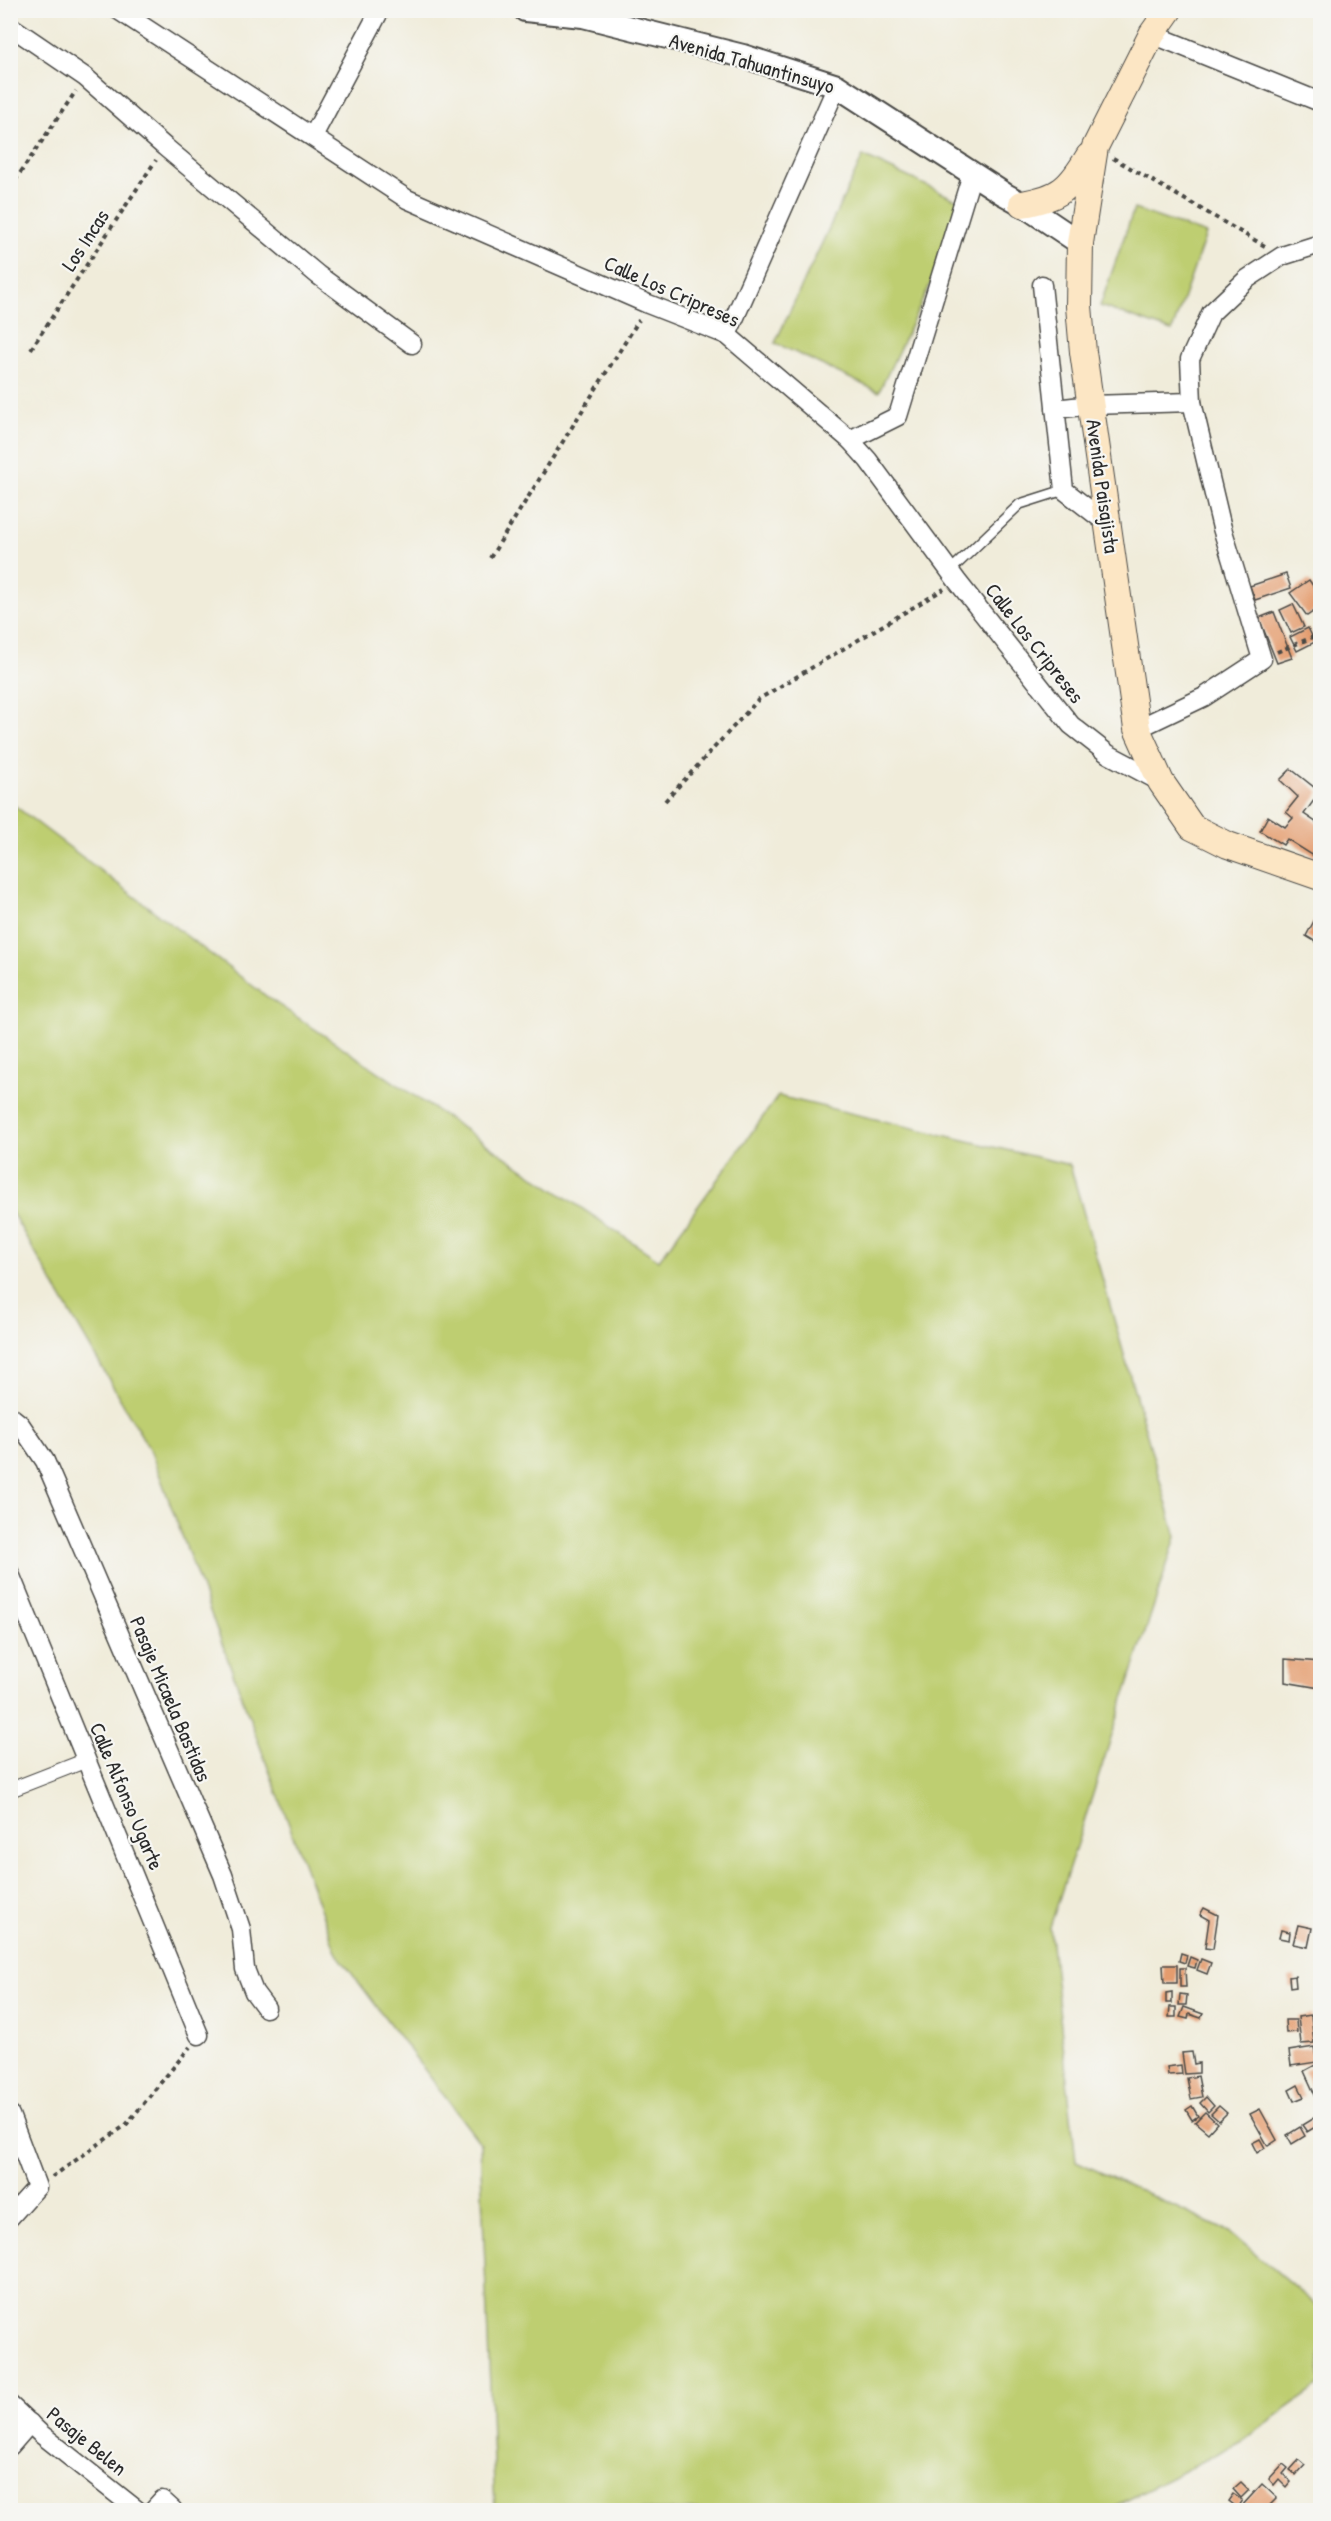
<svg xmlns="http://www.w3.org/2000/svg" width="1331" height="2521" font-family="'Patrick Hand',sans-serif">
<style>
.green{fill:#bece71;stroke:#747c4e;stroke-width:1.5}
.building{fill:#e49c6e}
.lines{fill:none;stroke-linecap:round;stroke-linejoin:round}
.service-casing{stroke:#494845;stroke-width:12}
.pedestrian-casing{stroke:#494845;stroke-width:16}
.minor-casing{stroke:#494845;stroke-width:21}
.tertiary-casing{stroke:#494845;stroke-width:26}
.secondary-casing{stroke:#494845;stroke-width:28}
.path{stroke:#494845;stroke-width:4;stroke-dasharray:4.5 4.5;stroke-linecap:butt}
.service{stroke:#fff;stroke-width:9}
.pedestrian{stroke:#fff;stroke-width:14}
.minor{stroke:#fff;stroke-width:18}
.tertiary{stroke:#fff;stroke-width:22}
.secondary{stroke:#fce6c4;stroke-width:26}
.labels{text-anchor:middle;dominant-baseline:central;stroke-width:4.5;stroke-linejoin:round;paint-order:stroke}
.street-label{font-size:21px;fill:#2b2b2b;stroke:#f6f6f2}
</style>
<rect width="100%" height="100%" fill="#f6f6f2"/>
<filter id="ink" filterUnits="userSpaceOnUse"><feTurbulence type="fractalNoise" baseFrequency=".0167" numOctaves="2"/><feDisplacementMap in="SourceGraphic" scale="12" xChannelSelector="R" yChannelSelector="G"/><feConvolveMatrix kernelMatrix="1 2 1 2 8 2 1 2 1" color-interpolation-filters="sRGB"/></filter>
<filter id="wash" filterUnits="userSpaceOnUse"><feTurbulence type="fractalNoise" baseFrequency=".008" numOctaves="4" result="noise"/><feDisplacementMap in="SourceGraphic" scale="24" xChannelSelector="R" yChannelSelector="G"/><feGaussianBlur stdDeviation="1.35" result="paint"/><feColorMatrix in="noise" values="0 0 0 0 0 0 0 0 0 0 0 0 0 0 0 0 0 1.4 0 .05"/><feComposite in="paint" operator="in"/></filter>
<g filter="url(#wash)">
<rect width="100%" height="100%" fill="#f0ecda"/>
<g class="green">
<polygon points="863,156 968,205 879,392 775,343"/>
<polygon points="1134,209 1206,234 1172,331 1100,306"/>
<polygon points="11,803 270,999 659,1260 778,1096 1070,1165 1176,1537 1050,1927 1076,2161 1231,2233 1320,2308 1320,2385 1240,2442 1108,2510 495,2510 480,2143 337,1954 151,1452 11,1211"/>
</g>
<g id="blocks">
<g class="building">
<polygon points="1286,574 1291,588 1255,600 1250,586"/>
<polygon points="1309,580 1320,596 1320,607 1307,616 1290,593"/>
<polygon points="1293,604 1304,627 1291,633 1280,610"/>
<polygon points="1274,612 1292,658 1277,663 1259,618"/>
<polygon points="1308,628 1315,642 1297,651 1290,637"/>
<polygon points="1291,769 1320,792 1304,814 1320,825 1320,860 1287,839 1283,845 1260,831 1268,816 1285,827 1293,818 1286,812 1298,797 1280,780"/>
<polygon points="1314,921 1320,925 1320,934 1316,942 1306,936"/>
<polygon points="1285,1659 1320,1662 1320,1688 1285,1682"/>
<polygon points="1204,1908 1218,1915 1213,1949 1205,1948 1209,1920 1200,1915"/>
<polygon points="1298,1925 1312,1928 1308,1947 1293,1944"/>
<polygon points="1281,1930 1290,1932 1289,1940 1279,1938"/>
<polygon points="1181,1953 1187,1955 1185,1963 1179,1961"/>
<polygon points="1190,1957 1197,1960 1195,1968 1187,1966"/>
<polygon points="1201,1959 1211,1963 1207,1974 1197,1970"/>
<polygon points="1163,1965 1177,1965 1177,1983 1164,1983"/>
<polygon points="1180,1968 1185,1968 1186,1987 1180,1987"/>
<polygon points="1295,1976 1296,1987 1290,1988 1289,1977"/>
<polygon points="1172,1992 1172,2003 1166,2003 1166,1993"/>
<polygon points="1180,1994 1187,1995 1186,2005 1179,2005"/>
<polygon points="1170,2007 1176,2007 1176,2017 1169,2017"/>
<polygon points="1184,2007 1203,2014 1201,2018 1189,2014 1188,2019 1180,2017"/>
<polygon points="1311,2015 1314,2043 1301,2044 1298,2017"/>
<polygon points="1285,2020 1296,2020 1297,2032 1286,2033"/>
<polygon points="1314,2047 1317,2062 1291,2066 1289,2051"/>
<polygon points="1192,2052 1194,2064 1199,2063 1199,2073 1185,2074 1182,2053"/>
<polygon points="1317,2064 1320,2072 1320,2106 1304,2071"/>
<polygon points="1181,2065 1182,2074 1168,2075 1167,2067"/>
<polygon points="1198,2076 1202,2097 1191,2099 1187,2078"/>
<polygon points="1298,2085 1304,2097 1294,2101 1289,2090"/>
<polygon points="1206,2097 1214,2106 1208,2112 1200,2103"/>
<polygon points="1192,2106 1198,2116 1192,2120 1186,2110"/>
<polygon points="1219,2106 1227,2113 1219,2121 1211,2114"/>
<polygon points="1260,2109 1277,2140 1268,2146 1250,2114"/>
<polygon points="1205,2112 1217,2123 1208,2133 1195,2122"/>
<polygon points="1320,2114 1320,2124 1307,2132 1302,2125"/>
<polygon points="1300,2127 1305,2136 1292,2144 1287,2135"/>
<polygon points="1260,2139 1265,2148 1257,2153 1252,2143"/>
<polygon points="1299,2460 1305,2465 1296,2475 1290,2470"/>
<polygon points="1283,2464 1288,2468 1283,2474 1291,2482 1287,2487 1279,2479 1274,2485 1269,2479"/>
<polygon points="1241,2482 1249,2490 1241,2498 1233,2489"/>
<polygon points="1262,2484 1277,2498 1265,2510 1245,2510 1241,2507"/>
<polygon points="1233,2494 1242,2500 1237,2508 1228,2501"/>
</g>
</g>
</g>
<g filter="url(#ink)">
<use href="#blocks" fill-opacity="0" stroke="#494845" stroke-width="1.5"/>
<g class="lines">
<defs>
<polyline id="service" points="951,570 1020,504 1064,490"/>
<polyline id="pedestrian" points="10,1790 87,1760"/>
<g id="minor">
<polyline points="118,10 407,199 648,304 727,335 850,440 868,460 957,581 1071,725 1108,754 1161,782"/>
<polyline points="10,26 85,77 165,147 318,275 412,344"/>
<polyline points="1152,34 1320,102"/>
<polyline points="313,136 380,10"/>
<polyline points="1042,285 1064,490 1109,525"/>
<polyline points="727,335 837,86"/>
<polyline points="1055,409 1091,405 1192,402"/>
<polyline points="850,440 898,416 972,174"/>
<polyline points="1137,729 1204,697 1262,659 1222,528 1192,402 1190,359 1211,313 1247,279 1282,256 1320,244"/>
<polyline points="10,1416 20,1424 45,1461 223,1875 241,1929 245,1969 254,1992 266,2008"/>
<polyline points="10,1574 199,2035"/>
<polyline points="10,2115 37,2187 10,2217"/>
<polyline points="10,2405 41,2434 137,2510"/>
<polyline points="10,2446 30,2423"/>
<polyline points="153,2510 162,2500 173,2510"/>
</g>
<polyline id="tertiary" points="525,10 583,16 743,56 837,86 1004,194 1022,204 1080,243"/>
<g id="secondary">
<polyline points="1169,10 1152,34 1095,147 1080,243 1079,306 1083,352 1137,729 1161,782 1192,827 1228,845 1320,877"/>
<path d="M1022,204c38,-6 48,-16 67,-48"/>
</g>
</defs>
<use href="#service" class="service-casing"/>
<use href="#pedestrian" class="pedestrian-casing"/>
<use href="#minor" class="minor-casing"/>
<use href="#tertiary" class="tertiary-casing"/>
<use href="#secondary" class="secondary-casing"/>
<g class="path">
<polyline points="1113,158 1265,246"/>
<polyline points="10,188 76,91"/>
<polyline points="31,349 156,160"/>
<polyline points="490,558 639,320"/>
<polyline points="1277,652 1320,634"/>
<polyline points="665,801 759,699 944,589"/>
<polyline points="52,2177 126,2125 190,2047"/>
</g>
<use href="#service" class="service"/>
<use href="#pedestrian" class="pedestrian"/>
<use href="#minor" class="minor"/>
<use href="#tertiary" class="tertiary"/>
<use href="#secondary" class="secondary"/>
</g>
</g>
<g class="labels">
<g class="street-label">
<text transform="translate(752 63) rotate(16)">Avenida Tahuantinsuyo</text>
<text transform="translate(85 240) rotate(-57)">Los Incas</text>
<text transform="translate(672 291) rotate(24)">Calle Los Cripreses</text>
<text transform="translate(1103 486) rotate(82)">Avenida Paisajista</text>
<text transform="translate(1035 643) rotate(52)">Calle Los Cripreses</text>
<text transform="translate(171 1699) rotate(67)">Pasaje Micaela Bastidas</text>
<text transform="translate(127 1796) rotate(67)">Calle Alfonso Ugarte</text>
<text transform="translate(87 2441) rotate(39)">Pasaje Belen</text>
</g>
</g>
<rect width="1331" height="2521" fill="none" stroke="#f6f6f2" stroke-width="36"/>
</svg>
